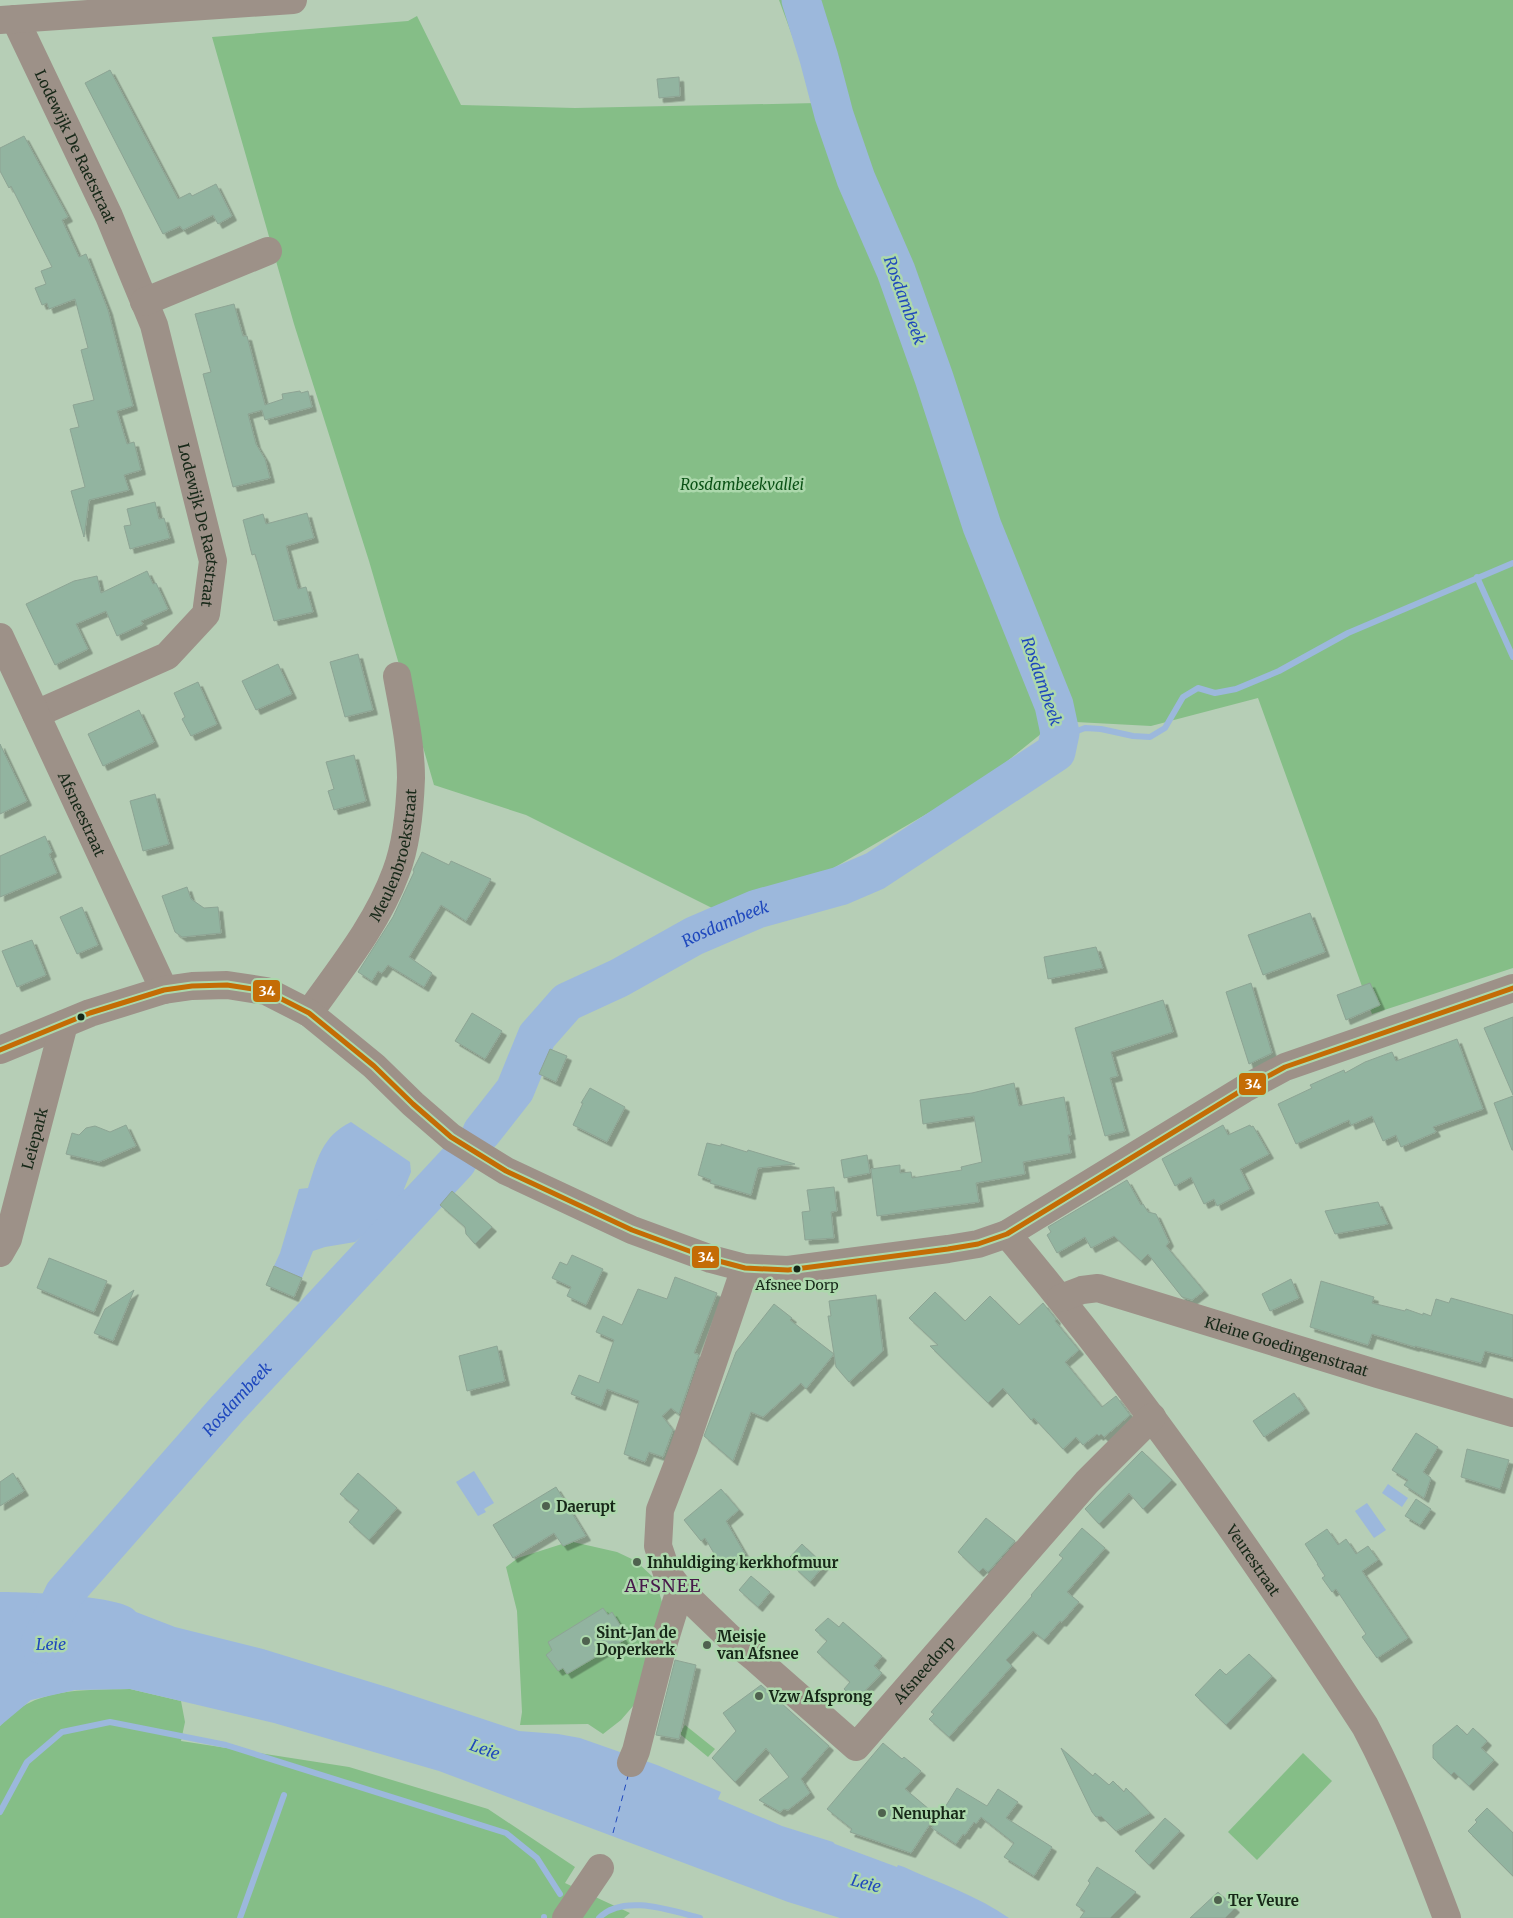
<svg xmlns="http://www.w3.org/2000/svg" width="1513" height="1918" font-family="Merriweather,serif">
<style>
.green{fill:#85be87}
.water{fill:#9cb8dc}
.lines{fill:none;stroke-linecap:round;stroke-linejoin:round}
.stream{stroke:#9cb8dc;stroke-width:6}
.river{stroke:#9cb8dc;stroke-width:39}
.ferry{stroke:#1f48bd;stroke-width:1;stroke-dasharray:6 5;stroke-linecap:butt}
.building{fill:#92b4a0;stroke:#8da494;filter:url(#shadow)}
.minor{stroke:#9d9188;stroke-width:28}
.bus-1-casing{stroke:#acd8ac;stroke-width:9}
.bus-1{stroke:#c46c05;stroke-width:5}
.bus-dot{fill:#172818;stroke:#acd8ac;stroke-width:2}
.poi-dot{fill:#4f624f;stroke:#acd8ac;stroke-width:2}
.labels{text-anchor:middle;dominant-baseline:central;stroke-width:5;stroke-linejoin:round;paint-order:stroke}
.bus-label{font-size:14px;fill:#172818;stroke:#acd8ac}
.street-label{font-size:15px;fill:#172818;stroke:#acd8ac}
.park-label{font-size:15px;font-style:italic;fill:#0b5216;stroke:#acd8ac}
.poi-label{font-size:15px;font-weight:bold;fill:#172818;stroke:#acd8ac;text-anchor:start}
.water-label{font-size:16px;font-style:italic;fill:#1f48bd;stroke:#acd8ac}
.quarter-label{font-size:18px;letter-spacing:1px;fill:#47194a;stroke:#acd8ac}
.line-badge{stroke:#acd8ac;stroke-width:2}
.badge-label{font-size:14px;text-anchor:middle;font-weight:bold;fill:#fff}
</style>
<defs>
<filter id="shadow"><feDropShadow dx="4.5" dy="4.5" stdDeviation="0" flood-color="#0004"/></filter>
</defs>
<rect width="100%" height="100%" fill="#b6ceb6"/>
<g class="green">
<polygon points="779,0 1513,0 1513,968 1372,1014 1258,698 1151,726 1057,721 980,783 799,888 732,918 526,815 434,785 369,561 294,324 212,37 408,21 417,16 461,105 575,108 817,103"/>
<polygon points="573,1542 617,1552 636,1561 655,1579 662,1602 640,1698 621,1720 603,1734 588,1724 520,1725 522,1712 517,1611 506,1567 518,1558 562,1544 563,1546"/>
<path d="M130,1689l51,12 4,21 -4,19 168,26 139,42 87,58 -10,16 65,30 -6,5h-624v-192c31,-39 84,-36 130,-37z"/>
<polygon points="685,1725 715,1749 708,1757 680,1734"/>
<polygon points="1303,1753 1332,1781 1257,1860 1228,1832"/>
</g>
<g class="water">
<path d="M351,1122l59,40 1,10 -7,17 4,6 -35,41 -6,-4 -12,10 -30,5 -12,4 -11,27 -28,-12 6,-13 19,-64 9,-1c9,-28 14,-52 43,-66z"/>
<polygon points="474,1471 494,1503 484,1509 486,1512 478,1516 456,1482"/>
<polygon points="1388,1484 1408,1498 1402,1507 1382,1493"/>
<polygon points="1367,1503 1386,1530 1374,1538 1355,1511"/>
<path d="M0,1592c23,0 125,3 136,20l39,15 88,22 127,39 129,43 39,3 22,4 77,27 64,27 -3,7 64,27 51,16 2,2 62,23 1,-2 6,2c35,16 74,29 105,51h-169l-52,-16 -349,-131 -165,-48 -144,-34 -55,1 -44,10 -31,26z"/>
</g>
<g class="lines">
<g class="stream">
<polyline points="1477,577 1513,657"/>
<polyline points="1059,738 1085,728 1101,729 1133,736 1150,737 1165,728 1183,697 1198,688 1215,693 1236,689 1279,671 1348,633 1513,563"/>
<polyline points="388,1217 398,1225"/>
<polyline points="0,1812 27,1762 62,1732 110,1722 226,1745 506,1833 537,1858 560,1894"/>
<polyline points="240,1918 284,1795"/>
<polyline points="544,1918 544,1917"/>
<path d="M599,1918c24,-25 73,-7 101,0"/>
</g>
<g class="river">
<path id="s1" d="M482,1132l33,-42 22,-54 30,-34 52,-24 75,-42 63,-27 83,-23 35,-15 181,-119 4,-19 -6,-28 -72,-179 -48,-148 -38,-107 -40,-92 -22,-64 -15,-57 -18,-58"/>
<path id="s2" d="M40,1644l24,-50 163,-185 230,-247"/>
</g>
<polyline class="ferry" points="613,1833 628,1776"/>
</g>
<g class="building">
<polygon points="110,70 178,199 190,193 192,196 216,184 232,216 218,224 213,215 183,230 180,226 163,234 85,83"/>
<polygon points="679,77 680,96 659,98 657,79"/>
<polygon points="24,136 68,217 62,220 79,257 86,254 108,310 133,406 117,411 127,444 134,442 141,470 124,475 129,490 89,500 84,537 71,491 85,487 70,429 79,427 73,405 94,400 81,350 88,348 75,299 49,309 47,303 42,305 35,288 46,284 41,271 52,267 11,186 9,188 0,171 0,148"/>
<polygon points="234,304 243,336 247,336 265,405 283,399 282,394 300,391 301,393 308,391 312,407 265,420 262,410 248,414 256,444 265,459 270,478 233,487 203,374 211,372 195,314"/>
<polygon points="155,502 159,519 164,518 170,538 130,549 124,526 131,525 127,509"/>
<polygon points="307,513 314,538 286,546 298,589 306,587 313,612 274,621 255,554 252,555 243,520 263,514 266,524"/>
<polygon points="147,571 153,584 156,583 168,609 141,621 143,624 117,636 106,611 76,624 88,649 55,665 26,604 74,581 97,576 101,593"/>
<polygon points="358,654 373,710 345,717 330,662"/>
<polygon points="278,664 292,694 256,710 242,681"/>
<polygon points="198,682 217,724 191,736 182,719 185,717 174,693"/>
<polygon points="139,710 154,742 103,766 88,734"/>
<polygon points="0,744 27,801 0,814"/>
<polygon points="354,755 366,801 334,810 328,791 334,789 326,762"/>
<polygon points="155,794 169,844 143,851 130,801"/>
<polygon points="45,836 52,852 49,854 57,873 0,897 0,856"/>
<polygon points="422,852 449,865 451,861 491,879 466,921 441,905 409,957 432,973 424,987 388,965 382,973 378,971 372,981 358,972 393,917 414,872 413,870"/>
<polygon points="187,887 191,899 204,908 218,907 221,933 182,937 175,932 162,896"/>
<polygon points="82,907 98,945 77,954 60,917"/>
<polygon points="1310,913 1325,952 1263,975 1248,935"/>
<polygon points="32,940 46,975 17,987 2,951"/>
<polygon points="1096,947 1103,968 1048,979 1044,957"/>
<polygon points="1251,983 1272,1053 1249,1064 1226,992"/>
<polygon points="1370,983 1380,1005 1346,1020 1337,995"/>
<polygon points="1163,1000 1173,1032 1111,1052 1118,1076 1110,1078 1125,1131 1105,1136 1075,1028"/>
<polygon points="472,1013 502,1031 485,1059 455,1041"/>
<polygon points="1513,1017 1513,1095 1484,1028"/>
<polygon points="1457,1039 1483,1109 1433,1127 1436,1132 1401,1147 1396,1135 1383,1141 1372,1116 1351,1125 1349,1120 1296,1144 1278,1104 1312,1088 1310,1085 1328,1077 1344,1070 1345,1073 1365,1062 1392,1052 1396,1061"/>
<polygon points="550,1049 567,1056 556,1082 539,1074"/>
<polygon points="1014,1083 1019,1106 1064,1097 1071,1135 1068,1135 1071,1153 1023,1162 1025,1174 976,1183 979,1202 877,1216 871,1169 900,1165 900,1173 911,1172 912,1178 962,1170 961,1167 982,1162 974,1116 923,1124 920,1100 972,1093"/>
<polygon points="590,1088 625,1107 607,1142 573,1125 583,1103 581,1103"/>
<polygon points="1513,1096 1513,1150 1512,1150 1494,1103"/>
<polygon points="126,1125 136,1146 99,1162 66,1154 72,1133 79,1135 86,1128 95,1126 110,1132"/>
<polygon points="1223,1125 1228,1135 1250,1125 1251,1127 1253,1126 1269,1154 1240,1169 1250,1189 1217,1206 1214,1199 1204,1204 1191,1177 1175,1186 1162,1159"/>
<polygon points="707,1143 721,1146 721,1144 747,1152 748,1150 795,1164 758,1168 751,1195 710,1183 711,1180 698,1175"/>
<polygon points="867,1155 870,1173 844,1178 841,1160"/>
<polygon points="1127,1180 1141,1205 1143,1204 1148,1212 1156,1214 1169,1242 1166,1246 1204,1291 1192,1300 1182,1297 1148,1254 1141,1261 1114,1236 1091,1248 1085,1237 1057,1253 1047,1235 1051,1232 1048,1227"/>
<polygon points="834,1187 837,1211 831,1212 834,1238 805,1240 802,1212 810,1211 807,1190"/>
<polygon points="452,1191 492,1227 475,1244 466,1234 465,1227 440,1205"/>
<polygon points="1378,1202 1388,1224 1335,1234 1325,1211"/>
<polygon points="572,1255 603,1269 586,1305 567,1296 571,1287 552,1278 560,1262 567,1265"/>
<polygon points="49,1258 107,1281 94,1312 37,1288"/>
<polygon points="274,1266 302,1278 294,1297 266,1285"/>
<polygon points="675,1277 717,1293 694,1353 699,1355 679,1414 671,1408 662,1416 673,1430 663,1457 649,1452 645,1462 624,1454 639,1401 607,1389 601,1406 571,1394 579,1375 599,1383 614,1340 596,1332 603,1316 622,1325 638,1289 667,1299"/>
<polygon points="1291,1279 1299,1298 1270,1311 1262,1294"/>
<polygon points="1321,1281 1374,1297 1372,1303 1405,1311 1406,1309 1423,1315 1423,1313 1431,1316 1436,1299 1449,1303 1451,1298 1513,1315 1513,1358 1485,1351 1481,1363 1415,1346 1415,1347 1372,1334 1368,1345 1310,1327"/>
<polygon points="134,1290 113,1341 94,1333 105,1309"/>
<polygon points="935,1292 965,1321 990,1296 1019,1325 1043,1303 1056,1319 1055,1321 1079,1350 1065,1362 1102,1407 1116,1396 1130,1415 1104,1437 1101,1434 1099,1436 1097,1434 1083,1445 1076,1437 1063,1449 1034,1418 1031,1420 1003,1388 988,1403 930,1346 938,1345 909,1318"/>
<polygon points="876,1295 883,1351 849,1382 836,1367 828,1316 831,1316 829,1301"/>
<polygon points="774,1304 792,1318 790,1320 834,1354 806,1389 801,1383 763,1417 751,1412 733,1461 704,1436 736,1352"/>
<polygon points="497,1346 505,1381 467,1391 459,1356"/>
<polygon points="1294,1393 1305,1409 1264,1437 1253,1421"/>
<polygon points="1416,1433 1438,1447 1423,1472 1431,1478 1424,1498 1404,1485 1408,1480 1392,1470"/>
<polygon points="1467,1449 1509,1460 1500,1489 1461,1477"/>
<polygon points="1142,1451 1172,1480 1143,1509 1129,1493 1099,1524 1085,1509"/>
<polygon points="13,1473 24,1491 0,1506 0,1482"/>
<polygon points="358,1473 397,1508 369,1540 349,1522 359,1510 340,1494"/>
<polygon points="556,1487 586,1536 563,1546 554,1533 513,1558 493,1525"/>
<polygon points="721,1489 739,1510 726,1521 745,1554 722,1567 705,1538 701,1541 684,1520"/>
<polygon points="1416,1499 1431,1509 1420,1525 1405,1516"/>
<polygon points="986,1518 1015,1541 988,1572 983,1568 979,1572 958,1552"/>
<polygon points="1082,1528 1105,1548 1067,1592 1079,1602 1062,1622 1060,1621 1044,1640 1033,1631 1006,1660 1012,1666 949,1737 929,1719 934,1714 931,1712 1032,1596 1031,1595 1063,1558 1059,1555"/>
<polygon points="1327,1529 1338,1545 1346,1539 1356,1554 1368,1546 1378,1560 1362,1571 1408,1638 1377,1658 1362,1637 1366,1634 1336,1589 1332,1592 1322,1578 1325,1576 1317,1564 1318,1564 1305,1544"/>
<polygon points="802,1544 824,1565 810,1582 794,1567 797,1564 790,1557"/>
<polygon points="751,1576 770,1592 758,1607 739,1590"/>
<polygon points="603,1608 608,1615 612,1612 623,1630 619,1632 624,1640 567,1674 563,1668 558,1671 546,1655 552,1650 548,1642"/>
<polygon points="828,1618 839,1627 843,1622 882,1656 874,1666 882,1673 856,1700 844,1689 850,1682 817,1652 827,1641 815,1630"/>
<polygon points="1249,1654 1272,1676 1226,1725 1195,1695 1220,1669 1226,1675"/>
<polygon points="675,1660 696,1665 679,1739 656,1735"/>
<polygon points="761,1685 829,1746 801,1779 810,1793 788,1810 784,1809 780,1812 759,1800 789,1777 766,1748 735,1782 712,1758 736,1731 723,1713"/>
<polygon points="1457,1725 1467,1735 1473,1728 1487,1741 1481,1748 1494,1760 1469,1786 1454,1772 1451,1775 1433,1758 1433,1745"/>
<polygon points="883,1743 902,1759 904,1757 921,1771 905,1789 936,1815 911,1853 850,1832 852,1829 827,1809"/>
<polygon points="1061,1748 1093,1776 1095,1773 1109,1785 1113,1781 1124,1792 1126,1788 1150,1813 1116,1831 1101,1816 1096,1817 1092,1812"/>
<polygon points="957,1788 987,1806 998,1789 1018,1802 1006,1818 1052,1847 1034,1876 1004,1857 1014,1843 981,1817 976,1824 974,1822 965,1835 963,1834 956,1844 932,1828"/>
<polygon points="1487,1808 1513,1833 1513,1876 1468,1831 1477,1822 1475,1820"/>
<polygon points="1165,1818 1180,1831 1149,1865 1135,1851"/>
<polygon points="1097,1867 1136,1892 1110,1918 1080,1918 1085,1911 1076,1905 1090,1883 1088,1881"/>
<polygon points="1218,1892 1235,1908 1225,1918 1190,1918"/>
</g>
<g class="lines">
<g class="minor">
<path id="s3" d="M15,19l94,197 45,109 59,236 -7,53 -39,42 -131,58"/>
<polyline points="0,20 293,0"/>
<polyline points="144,302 268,251"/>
<path id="s4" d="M0,637l164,353"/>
<path id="s5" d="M309,1013c32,-45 68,-89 87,-141 10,-26 14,-66 15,-94 0,-34 -8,-68 -14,-102"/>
<polyline points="0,1050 90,1013 164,990 192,986 227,985 266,991 309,1013 374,1066 413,1104 451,1137 506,1171 632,1230 711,1259 745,1268 788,1270 948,1249 978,1244 1007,1234 1244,1089 1285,1067 1513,988"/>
<path id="s6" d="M1007,1234c131,156 247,322 358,492 33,62 57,126 82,192"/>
<path id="s7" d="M0,1253l8,-14 56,-215"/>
<path id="s8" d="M745,1268l-61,180 -24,62 -2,36 9,27 13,17 49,47 27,22 100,88 231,-265 65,-65"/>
<path id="s9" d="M1061,1298l21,-8 16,-2 280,86 135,39"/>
<polyline points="631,1763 636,1751 663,1645 680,1590"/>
<polyline points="566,1918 600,1868"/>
</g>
<defs>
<polyline id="bus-1" points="0,1050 90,1013 164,990 192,986 227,985 266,991 309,1013 374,1066 413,1104 451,1137 506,1171 632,1230 711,1259 745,1268 788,1270 948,1249 978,1244 1007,1234 1244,1089 1285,1067 1513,988"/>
</defs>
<use href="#bus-1" class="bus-1-casing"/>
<use href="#bus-1" class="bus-1"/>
</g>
<g class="bus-dot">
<circle cx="81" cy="1017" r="4.5"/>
<circle cx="797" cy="1269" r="4.5"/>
</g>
<g class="poi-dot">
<circle cx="546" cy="1506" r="5"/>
<circle cx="637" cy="1562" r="5"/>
<circle cx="586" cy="1641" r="5"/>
<circle cx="707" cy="1645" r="5"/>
<circle cx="759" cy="1696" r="5"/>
<circle cx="882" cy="1813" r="5"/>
<circle cx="1218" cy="1900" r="5"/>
</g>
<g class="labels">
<g class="bus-label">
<text x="797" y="1285">Afsnee Dorp</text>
</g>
<g class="street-label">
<text stroke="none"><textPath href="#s3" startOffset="141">Lodewijk De Raetstraat</textPath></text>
<text stroke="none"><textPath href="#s3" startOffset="542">Lodewijk De Raetstraat</textPath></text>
<text stroke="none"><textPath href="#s4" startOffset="195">Afsneestraat</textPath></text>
<text stroke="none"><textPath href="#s5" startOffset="182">Meulenbroekstraat</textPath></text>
<text stroke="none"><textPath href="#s7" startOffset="120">Leiepark</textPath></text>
<text stroke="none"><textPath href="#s9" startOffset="236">Kleine Goedingenstraat</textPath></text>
<text stroke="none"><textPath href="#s6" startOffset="409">Veurestraat</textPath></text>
<text stroke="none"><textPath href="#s8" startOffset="681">Afsneedorp</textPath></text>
</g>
<g class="park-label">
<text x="742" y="484">Rosdambeekvallei</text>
</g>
<g class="poi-label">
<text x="556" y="1506">Daerupt</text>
<text x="647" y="1562">Inhuldiging kerkhofmuur</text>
<text x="596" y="1632">Sint-Jan de<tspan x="596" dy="17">Doperkerk</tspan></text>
<text x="717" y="1636">Meisje<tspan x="717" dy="17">van Afsnee</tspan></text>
<text x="769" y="1696">Vzw Afsprong</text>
<text x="892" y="1813">Nenuphar</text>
<text x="1228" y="1900">Ter Veure</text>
</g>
<g class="water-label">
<text transform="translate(905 300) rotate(70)">Rosdambeek</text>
<text transform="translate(1042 681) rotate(71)">Rosdambeek</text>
<text stroke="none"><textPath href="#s1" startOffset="334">Rosdambeek</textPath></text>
<text stroke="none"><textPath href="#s2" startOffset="316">Rosdambeek</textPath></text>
<text x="51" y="1644">Leie</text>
<text transform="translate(485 1749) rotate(20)">Leie</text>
<text transform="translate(866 1883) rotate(15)">Leie</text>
</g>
<g class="quarter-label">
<text x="663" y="1585">AFSNEE</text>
</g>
</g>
<g class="line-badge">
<rect x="252" y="979" width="29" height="24" rx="5" fill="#c46c05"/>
<rect x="1238" y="1072" width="29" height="24" rx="5" fill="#c46c05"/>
<rect x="691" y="1245" width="29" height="24" rx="5" fill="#c46c05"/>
</g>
<g class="badge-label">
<text x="267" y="996">34</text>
<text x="1253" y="1089">34</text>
<text x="706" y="1262">34</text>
</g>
</svg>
